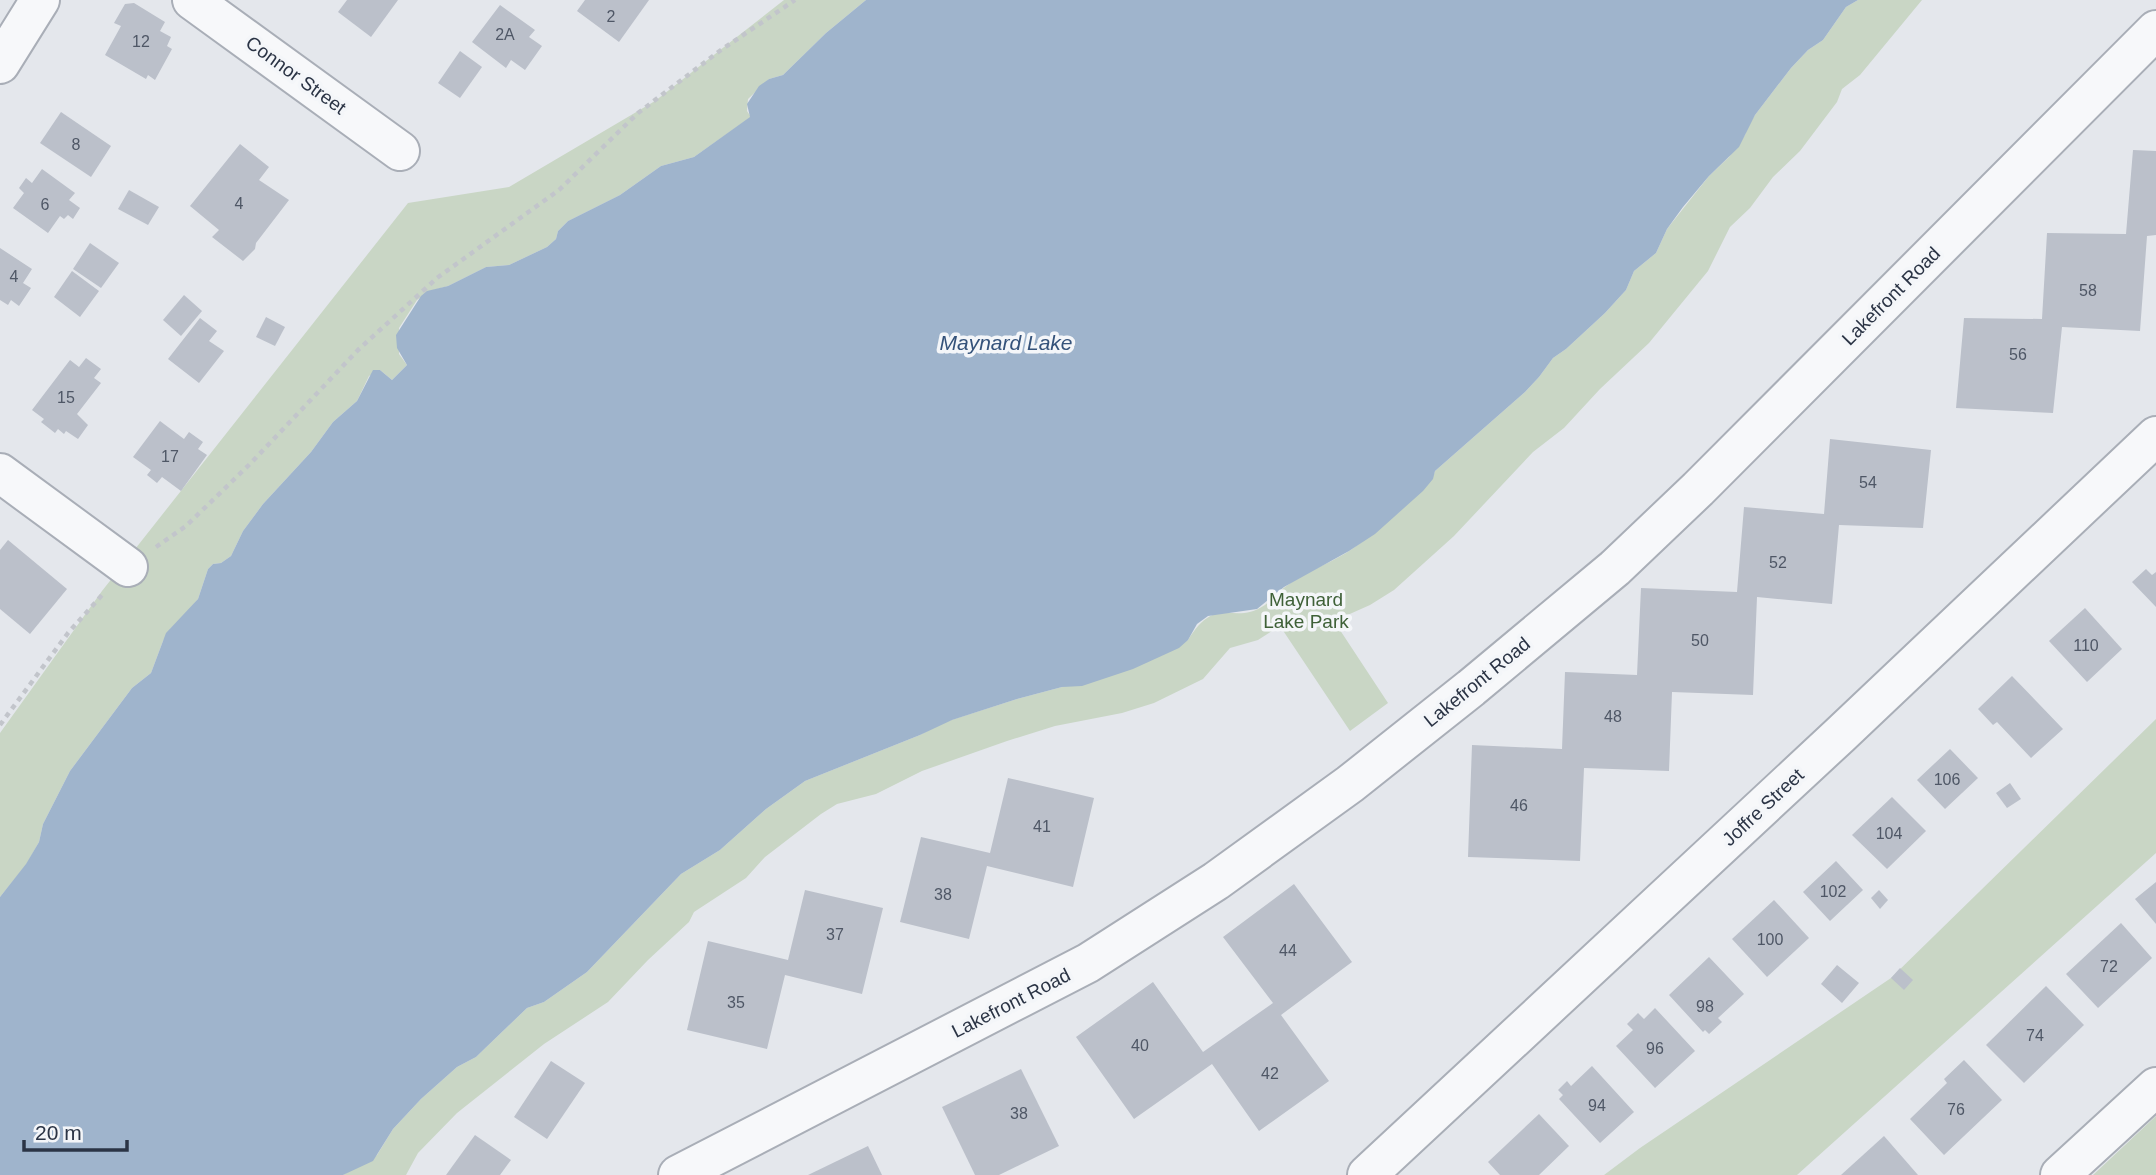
<svg xmlns="http://www.w3.org/2000/svg" width="2156" height="1175" font-family="Helvetica,sans-serif">
<style>
.green{fill:#c9d6c5}
.water{fill:#9fb4cc}
.building{fill:#bbc0ca}
.lines{fill:none;stroke-linecap:round;stroke-linejoin:round}
.minor-casing{stroke:#a9aeb7;stroke-width:42}
.path{stroke:#c2c5cb;stroke-width:4.5;stroke-dasharray:5 5;stroke-linecap:butt}
.minor{stroke:#f7f8fa;stroke-width:38}
.labels{text-anchor:middle;dominant-baseline:central;stroke-width:7;stroke-linejoin:round;paint-order:stroke}
.number-label{font-size:16px;fill:#4f5766}
.street-label{font-size:19px;fill:#2b3445;stroke:#f4f6f9}
.park-label{font-size:19px;fill:#3f6138;stroke:#f4f6f9}
.water-label{font-size:21px;font-style:italic;fill:#34527a;stroke:#f4f6f9}
</style>
<rect width="100%" height="100%" fill="#e4e7ec"/>
<g class="green">
<polygon points="784,0 866,0 826,33 783,75 769,79 748,99 747,111 751,117 694,157 661,166 620,195 568,221 558,231 556,239 547,247 509,265 486,267 448,286 430,291 417,300 399,328 399,354 407,365 392,380 380,370 369,376 357,401 333,422 311,452 263,504 243,531 231,556 221,563 213,564 208,569 198,599 185,615 171,628 163,641 151,673 132,688 70,771 43,824 39,842 26,865 0,897 0,733 102,591 408,203 509,187 655,101"/>
<path d="M1858,0h64l-62,75 -18,14 -5,13 -37,49 -27,26 -23,31 -20,19 -22,44 -59,72 -49,46 -36,39 -31,24 -79,84 -60,54 -24,15 -36,16 54,82 -38,28 -70,-105 -22,14 -28,8 -27,31 -49,24 -32,10 -67,13 -48,15 -85,30 -46,23 -39,10 -16,10 -56,43 -19,21 -52,34 -5,10 -41,38 -40,42 -64,42 -87,69 -39,40 -12,22h-63l34,-20 16,-26 28,-30 36,-32 19,-10 51,-49 17,-6 43,-30 94,-98 39,-24 46,-41 39,-28 115,-46 22,-12 75,-24 45,-12 126,-47c30,-48 44,-13 77,-35 7,-5 12,-13 20,-18 18,-14 41,-22 61,-34 17,-10 86,-65 89,-82l90,-79 14,-15 14,-19 13,-9 39,-36 21,-23 8,-19 22,-18 11,-24 42,-53 20,-19 16,-22 2,-7 8,-13 36,-47 17,-18 15,-10 23,-33z"/>
<polygon points="2156,719 2156,853 1797,1175 1604,1175 1640,1148 1891,978"/>
<polygon points="2156,1116 2156,1175 2093,1175"/>
</g>
<polygon class="water" points="866,0 1858,0 1846,7 1823,40 1808,50 1791,68 1755,115 1739,147 1709,176 1683,207 1667,229 1656,253 1634,271 1626,290 1605,313 1566,349 1553,358 1539,377 1525,392 1435,471 1433,479 1423,491 1375,534 1349,551 1284,587 1257,609 1208,616 1197,624 1188,640 1179,648 1133,669 1082,686 1062,687 1017,699 952,720 920,735 805,781 766,809 720,850 681,874 587,972 544,1002 527,1008 476,1057 457,1067 421,1099 393,1129 373,1161 343,1175 0,1175 0,897 26,864 39,842 43,824 70,771 132,688 151,673 166,633 198,599 208,569 213,564 221,563 231,556 243,531 263,504 311,452 333,422 357,401 373,370 380,370 392,380 407,365 397,348 396,335 421,296 427,291 448,286 486,267 509,265 547,247 556,239 558,231 568,221 620,195 661,166 694,157 750,117 747,104 759,86 769,79 783,75 826,33"/>
<g class="building">
<polygon points="347,0 398,0 371,37 338,12"/>
<polygon points="585,0 649,0 619,42 577,11"/>
<polygon points="134,3 165,22 160,31 171,37 167,46 172,49 155,80 148,75 146,79 105,55 121,26 114,23 125,4"/>
<polygon points="500,5 535,30 529,37 542,46 525,70 511,60 506,68 472,42"/>
<polygon points="460,51 482,67 460,98 438,83"/>
<polygon points="61,112 111,146 91,177 40,143"/>
<polygon points="240,144 269,167 259,180 289,200 256,243 255,249 243,261 212,237 219,230 190,206"/>
<polygon points="2133,150 2156,151 2156,235 2147,236 2140,331 2062,327 2053,413 1956,408 1964,318 2042,319 2047,233 2126,234"/>
<polygon points="42,169 75,193 69,200 80,208 73,219 68,215 64,219 60,216 48,233 13,208 24,193 19,188 26,178 32,183"/>
<polygon points="129,190 159,207 148,225 118,209"/>
<polygon points="90,243 119,263 101,288 73,269"/>
<polygon points="0,248 32,269 23,283 31,288 19,306 11,300 8,305 0,300"/>
<polygon points="72,271 99,291 80,317 54,297"/>
<polygon points="184,295 202,311 181,336 163,320"/>
<polygon points="266,317 285,327 275,346 256,337"/>
<polygon points="200,318 217,331 209,341 224,351 199,383 168,359"/>
<polygon points="86,358 101,369 94,378 101,383 77,414 88,425 78,439 66,431 64,434 58,429 55,433 41,422 44,419 32,410 70,360 79,367"/>
<polygon points="160,421 184,439 189,432 203,442 198,449 207,455 181,491 162,477 157,483 147,475 151,470 133,457"/>
<polygon points="1830,439 1931,450 1923,528 1839,525 1832,604 1757,597 1753,695 1672,692 1669,771 1584,768 1580,861 1468,857 1472,745 1562,749 1565,672 1637,675 1641,588 1737,592 1744,507 1824,514"/>
<polygon points="8,540 67,589 30,634 0,609 0,550"/>
<polygon points="2146,569 2152,575 2156,572 2156,607 2132,582"/>
<polygon points="2085,608 2122,649 2087,682 2049,641"/>
<polygon points="2012,676 2063,729 2031,758 1997,722 1993,725 1978,709"/>
<polygon points="1950,749 1978,778 1945,809 1917,780"/>
<polygon points="1008,778 1094,798 1073,887 987,866 969,939 900,922 921,837 990,853"/>
<polygon points="2010,783 2021,799 2007,808 1996,793"/>
<polygon points="1892,797 1926,831 1887,869 1852,835"/>
<polygon points="1836,861 1863,890 1830,921 1803,892"/>
<polygon points="2156,882 2156,924 2135,899"/>
<polygon points="1294,884 1352,962 1281,1015 1329,1081 1259,1131 1212,1064 1134,1119 1076,1037 1153,982 1203,1052 1273,1003 1223,937"/>
<polygon points="805,890 883,908 862,994 785,975 767,1049 687,1030 708,941 788,960"/>
<polygon points="1879,890 1888,900 1880,909 1871,898"/>
<polygon points="1774,900 1809,938 1767,977 1732,939"/>
<polygon points="2121,923 2152,958 2098,1008 2066,974"/>
<polygon points="1709,957 1744,994 1718,1018 1722,1022 1709,1034 1705,1030 1703,1032 1669,995"/>
<polygon points="1837,965 1859,983 1842,1003 1821,984"/>
<polygon points="1900,968 1913,980 1904,990 1891,978"/>
<polygon points="2046,986 2084,1025 2024,1083 1986,1045"/>
<polygon points="1655,1008 1695,1051 1655,1088 1616,1046 1633,1030 1627,1024 1638,1013 1644,1019"/>
<polygon points="1964,1060 2002,1100 1944,1155 1910,1119 1947,1083 1944,1079"/>
<polygon points="551,1061 585,1083 547,1139 514,1117"/>
<polygon points="1592,1066 1634,1112 1600,1143 1559,1099 1563,1095 1558,1090 1567,1081 1571,1086"/>
<polygon points="1021,1069 1059,1146 999,1175 975,1175 942,1107"/>
<polygon points="1539,1114 1569,1146 1539,1175 1500,1175 1488,1162"/>
<polygon points="475,1135 511,1160 500,1175 446,1175"/>
<polygon points="1884,1136 1918,1175 1841,1175"/>
<polygon points="868,1146 882,1175 808,1175"/>
</g>
<g class="lines">
<defs>
<g id="minor">
<polyline points="192,0 400,151"/>
<polyline points="0,64 40,0"/>
<polyline points="0,473 128,567"/>
<polyline points="678,1175 1088,963 1216,881 1350,784 1471,688 1615,568 1698,489 2156,30"/>
<polyline points="1367,1175 1840,735 2156,436"/>
<polyline points="2060,1175 2156,1087"/>
</g>
</defs>
<use href="#minor" class="minor-casing"/>
<g class="path">
<polyline points="156,547 186,526 250,464 358,350 437,278 559,190 638,113 721,50 795,0"/>
<polyline points="0,725 68,633 103,594"/>
</g>
<use href="#minor" class="minor"/>
</g>
<g class="labels">
<g class="number-label">
<text x="611" y="16">2</text>
<text x="505" y="34">2A</text>
<text x="141" y="41">12</text>
<text x="76" y="144">8</text>
<text x="239" y="203">4</text>
<text x="45" y="204">6</text>
<text x="14" y="276">4</text>
<text x="2088" y="290">58</text>
<text x="2018" y="354">56</text>
<text x="66" y="397">15</text>
<text x="170" y="456">17</text>
<text x="1868" y="482">54</text>
<text x="1778" y="562">52</text>
<text x="1700" y="640">50</text>
<text x="2086" y="645">110</text>
<text x="1613" y="716">48</text>
<text x="1947" y="779">106</text>
<text x="1519" y="805">46</text>
<text x="1042" y="826">41</text>
<text x="1889" y="833">104</text>
<text x="1833" y="891">102</text>
<text x="943" y="894">38</text>
<text x="835" y="934">37</text>
<text x="1770" y="939">100</text>
<text x="1288" y="950">44</text>
<text x="2109" y="966">72</text>
<text x="736" y="1002">35</text>
<text x="1705" y="1006">98</text>
<text x="2035" y="1035">74</text>
<text x="1140" y="1045">40</text>
<text x="1655" y="1048">96</text>
<text x="1270" y="1073">42</text>
<text x="1597" y="1105">94</text>
<text x="1956" y="1109">76</text>
<text x="1019" y="1113">38</text>
</g>
<g class="street-label">
<text transform="translate(296 75) rotate(36)">Connor Street</text>
<text transform="translate(1891 296) rotate(-45)">Lakefront Road</text>
<text transform="translate(1477 682) rotate(-39)">Lakefront Road</text>
<text transform="translate(1763 807) rotate(-43)">Joffre Street</text>
<text transform="translate(1011 1003) rotate(-27)">Lakefront Road</text>
</g>
<g class="park-label">
<text x="1306" y="599">Maynard<tspan x="1306" dy="22">Lake Park</tspan></text>
</g>
<g class="water-label">
<text x="1006" y="342">Maynard Lake</text>
</g>
</g>
<path d="M24 1140v10h103v-10" fill="none" stroke="#2b3445" stroke-width="3.5"/>
<text x="35" y="1140" font-size="21" fill="#2b3445" stroke="#f4f6f9" stroke-width="5" paint-order="stroke">20 m</text>
</svg>
